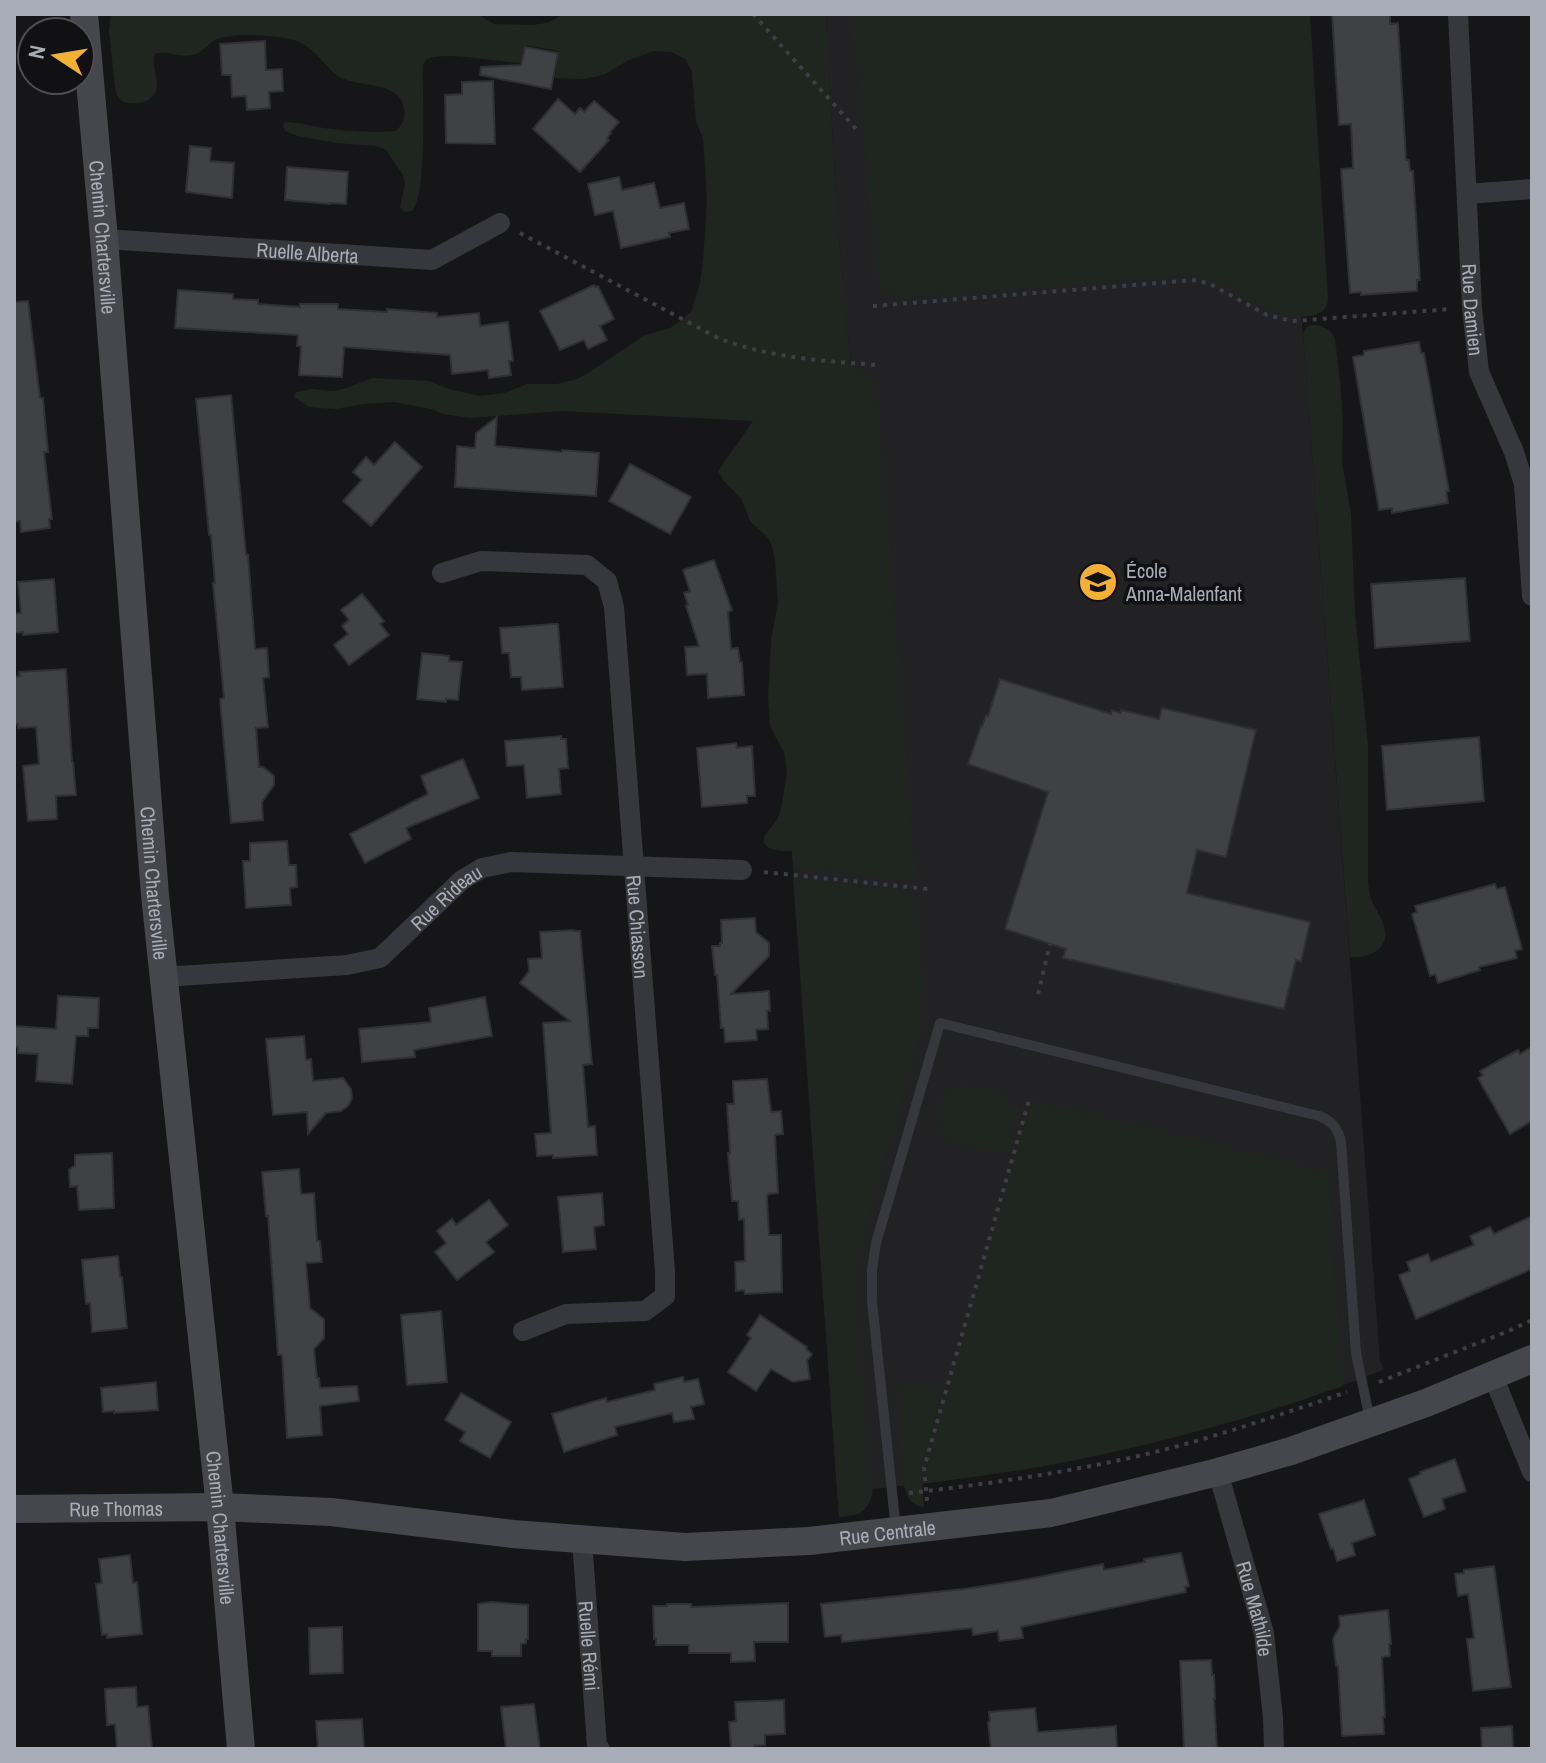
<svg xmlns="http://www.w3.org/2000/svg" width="1546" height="1763" font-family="'Archivo Narrow',sans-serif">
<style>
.built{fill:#222225}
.green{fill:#1e261f}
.building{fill:#404145;stroke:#303034;stroke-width:2}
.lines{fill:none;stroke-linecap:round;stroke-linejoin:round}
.path{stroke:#3d3f44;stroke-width:4;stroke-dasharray:4 6;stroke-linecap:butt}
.lane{stroke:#37383d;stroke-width:10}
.street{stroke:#37383d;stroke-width:20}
.secondary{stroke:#45474d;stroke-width:28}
.labels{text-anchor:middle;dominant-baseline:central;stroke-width:7;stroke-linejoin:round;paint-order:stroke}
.street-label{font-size:20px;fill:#a8adb8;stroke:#111113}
.poi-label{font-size:20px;fill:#a8adb8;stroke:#111113;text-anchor:start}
</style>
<rect width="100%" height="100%" fill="#161618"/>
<polygon class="built" points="826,14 1279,14 1380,1361 1384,1370 1297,1402 1238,1420 1094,1456 1041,1467 928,1483 873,1489 870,1502 863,1511 859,1514 839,1517 792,851 897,804 846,317 837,219"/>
<g class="green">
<path d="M111,14h366l17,10 38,1 15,-2 17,-9h262l11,205 14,147c25,8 25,12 28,37l37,478 -123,-14 -1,-16c-12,0 -22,1 -29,-9l2,-7 11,-14 5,-11 6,-38 -3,-20 -9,-16 -5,-11 -2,-27 3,-58 7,-37 -3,-43 -3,-14 -4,-8 -18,-17 -9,-23 -18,-18 -5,-9 35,-50 -192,-10 -90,7 -28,-4 -12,-5 -37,-7 -31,2 -27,5 -16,-1 -11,-1 -15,-10 2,-5 16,-3 22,2 13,-3 25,-10 58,3 18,8 32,7 24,-3 23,-9h30l20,-5 14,-8 54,-36 25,-7 8,-5 14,-13 8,-27 3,-22 4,-61 -4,-62 -7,-16 -4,-50 -7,-13 -14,-7 -17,-1 -25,9 -24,14 -11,3 -12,2 -27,-1 4,-27 -34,-6 -5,18c-26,-1 -71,-12 -93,-4l-4,6c-1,30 5,127 -11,146l-8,1 -4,-5 5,-23 -2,-9 -17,-25 -10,-4 -40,-3 -38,-7 -13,-5 -2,-5 2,-4c13,0 26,4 39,6 21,3 52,5 72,3 6,-6 10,-12 8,-22 -4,-30 -46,-20 -66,-33 -3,-1 -7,-6 -9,-8 -14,-15 -23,-27 -44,-30 -18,-3 -51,-5 -68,1 -9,4 -15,15 -25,16 -13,3 -24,-5 -37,-1 -6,15 13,36 -9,47 -5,2 -13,3 -19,2 -8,-2 -10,-7 -12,-15l-6,-57z"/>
<path d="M851,14h459l18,285c-1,24 -37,18 -53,13 -28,-9 -51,-34 -81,-37l-290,23c-13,-2 -22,-6 -27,-19z"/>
<path d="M1311,325h7l8,3 5,4 4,7 5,42 3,41 -1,40 9,52 4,99 13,133v136c1,7 1,13 4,19 4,10 12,19 13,30 3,20 -19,28 -35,26l-47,-623 4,-7z"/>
<path d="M793,877l124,17 8,116 -3,23 -60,210 -5,30 -1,28 16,194c-5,18 -16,20 -33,22z"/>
<path d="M959,1085h7l42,10 -1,6 5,1 -1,6 11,3 -3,11 -6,-1 -4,16 5,2 -5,16c-14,-4 -56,-11 -66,-20 -8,-7 -8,-19 -5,-29 3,-11 10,-18 21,-21z"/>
<path d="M1031,1100l297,72 15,214c-98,34 -198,62 -300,80 -38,7 -77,12 -115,17l-2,-15z"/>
<path d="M907,1385l36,5 -22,78 3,39c-13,-1 -17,-10 -20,-21l-6,-88 3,-9z"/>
</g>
<g class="building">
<polygon points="1332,14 1390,14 1390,24 1398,23 1406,160 1409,160 1410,171 1413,171 1420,280 1417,280 1417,291 1361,295 1361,292 1350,293 1341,169 1353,168 1351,124 1339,125"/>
<polygon points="265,41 266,70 282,69 283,91 269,92 270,108 247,110 246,96 232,97 231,75 222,75 220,44"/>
<polygon points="525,47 558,53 551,89 480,75 481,67 521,65"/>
<polygon points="493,81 495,144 446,143 445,95 462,94 462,82"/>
<polygon points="558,99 575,114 580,108 584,112 594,101 619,122 610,132 611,133 607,138 609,140 580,172 533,129"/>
<polygon points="190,146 211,148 210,161 234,163 232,198 186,192"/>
<polygon points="287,167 348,172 346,204 330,203 330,204 285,200"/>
<polygon points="619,177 622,190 654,183 660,208 684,203 689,229 669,233 670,237 621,248 613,211 595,215 588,184"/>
<polygon points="594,285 596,287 598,286 614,319 600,326 607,340 588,349 584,340 560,350 540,311"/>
<polygon points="178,290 233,294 233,299 258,300 258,304 300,307 300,304 338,304 338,309 387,312 387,309 437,313 437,317 479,313 480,326 508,322 513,361 509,361 511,375 489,378 488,370 452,374 450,355 344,347 342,377 299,375 301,346 297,346 298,335 175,328"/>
<polygon points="28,301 40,398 43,398 48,452 44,452 52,519 49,519 50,528 21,532 20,521 14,522 14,302"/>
<polygon points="1419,342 1421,353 1424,353 1449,491 1446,491 1448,503 1392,513 1392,508 1379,510 1353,357 1364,355 1364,351"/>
<polygon points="231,395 246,555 248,555 255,649 267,648 269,677 263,678 268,727 256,728 259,767 263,767 274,776 274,785 262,802 263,820 231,823 220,699 224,698 213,583 215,583 211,535 209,535 196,399"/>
<polygon points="497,417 495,446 562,452 562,450 599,453 596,496 455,487 457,446 475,448 476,433"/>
<polygon points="395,442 422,467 371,526 343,501 362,480 353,472 366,457 374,465"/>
<polygon points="630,464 691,497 670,534 609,501"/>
<polygon points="714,560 732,610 728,612 731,649 738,648 740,662 742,662 744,695 708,698 707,674 687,675 685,647 699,646 686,606 688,605 684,593 690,591 683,570"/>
<polygon points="1465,578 1470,641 1375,648 1371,584"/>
<polygon points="54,579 58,632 23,635 23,632 14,633 14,614 21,613 18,582"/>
<polygon points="362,594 384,621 380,624 389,635 349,665 334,645 348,634 342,626 349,620 341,610"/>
<polygon points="553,624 558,624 563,687 522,690 521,677 511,677 509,653 502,653 500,628"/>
<polygon points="422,653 449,656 449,661 462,662 458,700 446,699 446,702 417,699"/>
<polygon points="66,669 72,762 73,762 76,795 56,796 57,819 28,821 23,766 39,764 36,727 18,728 18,724 14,725 14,677 20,676 19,672"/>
<polygon points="1000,679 1111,714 1112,710 1120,713 1121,710 1159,719 1162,708 1256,730 1226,857 1197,850 1187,893 1310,922 1301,962 1296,960 1284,1009 1063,958 1066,949 1005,929 1048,792 968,764 981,726 982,727 986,715 988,716"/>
<polygon points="561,736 561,739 566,739 568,768 559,769 561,794 527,798 524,765 507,766 505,741"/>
<polygon points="1479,737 1484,801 1387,810 1382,746"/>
<polygon points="736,743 737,748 752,746 755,796 747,796 747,803 702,807 697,748"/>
<polygon points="463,759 479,798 406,828 411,839 365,863 350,834 428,794 421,776"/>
<polygon points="287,841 289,865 296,865 297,887 290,888 291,905 246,908 243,861 250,861 250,843"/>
<polygon points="1495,884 1497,889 1505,887 1522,949 1515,951 1517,958 1479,967 1480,970 1438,983 1435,974 1430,976 1412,914 1417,912 1415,906"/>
<polygon points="755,918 756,932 769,943 769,956 731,994 769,991 770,1011 767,1011 768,1029 756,1030 757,1040 725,1042 724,1028 721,1028 717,975 715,975 712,946 720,946 720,943 722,943 721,920"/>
<polygon points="574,930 574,931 580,931 592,1064 583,1065 588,1127 595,1126 597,1155 553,1158 553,1155 537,1156 535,1134 551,1133 543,1023 570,1021 520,983 529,971 528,959 542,958 540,932"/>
<polygon points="58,996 99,998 98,1028 88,1028 88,1036 76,1036 72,1084 36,1081 38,1054 18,1053 18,1047 14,1047 14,1026 56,1029"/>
<polygon points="485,997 492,1036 414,1050 415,1057 362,1062 359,1029 431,1022 429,1008"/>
<polygon points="304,1036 306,1060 311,1059 313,1081 343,1078 351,1089 352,1098 348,1106 341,1111 326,1113 308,1134 307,1112 273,1115 266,1039"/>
<polygon points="1532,1047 1532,1121 1510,1134 1478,1078 1483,1075 1480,1071 1518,1050 1520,1054"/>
<polygon points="767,1079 771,1112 781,1111 783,1134 775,1135 778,1193 768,1194 767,1198 769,1235 781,1235 782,1292 745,1294 744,1290 736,1291 735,1262 745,1261 744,1219 739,1220 738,1201 732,1201 728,1153 730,1153 727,1104 734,1104 733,1081"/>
<polygon points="112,1153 114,1208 79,1210 77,1186 70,1187 69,1170 75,1165 75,1155"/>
<polygon points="299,1169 301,1194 314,1193 317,1241 320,1241 322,1262 306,1263 310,1308 324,1319 324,1338 314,1349 317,1378 319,1378 320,1388 357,1386 359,1401 320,1406 322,1435 287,1438 282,1355 278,1355 268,1216 266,1216 262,1172"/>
<polygon points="602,1193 604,1225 594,1227 596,1249 563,1252 558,1197"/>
<polygon points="489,1200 508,1225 486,1242 494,1252 457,1280 435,1252 446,1243 437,1231 452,1219 456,1225"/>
<polygon points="1532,1216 1532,1269 1416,1319 1399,1275 1410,1271 1407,1262 1428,1254 1431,1262 1474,1245 1470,1236 1490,1227 1494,1234"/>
<polygon points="118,1256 120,1277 122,1277 127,1328 92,1332 90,1303 86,1304 82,1260"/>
<polygon points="441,1311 447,1382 407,1385 401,1315"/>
<polygon points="760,1315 807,1347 806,1349 812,1354 807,1361 810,1379 793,1382 771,1369 756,1391 728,1372 751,1338 747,1335"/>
<polygon points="683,1377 684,1382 698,1379 704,1404 691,1407 694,1419 674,1422 672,1413 615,1427 617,1435 564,1452 552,1414 606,1398 607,1402 655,1390 654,1384"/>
<polygon points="156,1382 158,1410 114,1413 114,1411 103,1412 101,1388"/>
<polygon points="461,1393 511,1422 490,1458 460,1441 465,1432 445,1420"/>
<polygon points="1455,1459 1466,1491 1442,1499 1445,1509 1424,1517 1409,1479 1421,1474 1420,1472"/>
<polygon points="1364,1500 1375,1535 1352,1543 1355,1555 1337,1561 1333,1548 1331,1549 1319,1514"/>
<polygon points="1181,1553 1189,1586 1185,1587 1186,1592 1021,1627 1023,1638 999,1641 998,1631 973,1635 972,1628 842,1642 841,1635 825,1637 821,1604 964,1589 1029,1579 1103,1564 1104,1570 1145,1562 1144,1559"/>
<polygon points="130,1555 133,1583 137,1582 142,1634 107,1638 107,1634 102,1635 96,1584 102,1583 99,1559"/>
<polygon points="1494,1566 1511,1687 1473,1691 1467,1639 1474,1638 1468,1594 1458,1596 1455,1574 1464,1573 1464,1570"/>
<polygon points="491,1602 528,1605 528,1639 526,1639 526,1643 521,1644 521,1656 492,1656 492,1651 478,1651 478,1604"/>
<polygon points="788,1603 788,1642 754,1642 755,1661 731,1662 731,1653 689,1653 689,1645 656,1645 656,1639 654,1639 653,1606 667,1606 667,1604 691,1604 691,1607"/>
<polygon points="1388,1610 1391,1644 1389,1644 1390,1656 1382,1657 1385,1717 1383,1717 1384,1734 1342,1736 1338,1666 1336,1666 1333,1639 1340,1626 1339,1616"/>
<polygon points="342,1627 343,1673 310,1674 309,1628"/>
<polygon points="1211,1660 1212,1675 1214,1675 1215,1699 1214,1699 1217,1749 1184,1749 1180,1661"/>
<polygon points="136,1687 137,1707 148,1706 152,1749 117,1749 115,1724 107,1725 105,1689"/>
<polygon points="784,1700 785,1734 765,1735 765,1745 754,1746 754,1749 731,1749 729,1722 736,1721 735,1702"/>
<polygon points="534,1704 540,1749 506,1749 501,1707"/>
<polygon points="1035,1708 1038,1732 1116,1726 1117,1749 991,1749 988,1723 990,1720 989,1712"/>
<polygon points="362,1719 364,1749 318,1749 316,1721"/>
<polygon points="1512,1726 1513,1749 1482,1749 1481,1728"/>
</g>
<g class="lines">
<g class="path">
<polyline points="753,14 856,129"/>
<path d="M520,233l198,105c51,20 106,23 160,27"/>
<polyline points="873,306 1196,280 1210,284 1267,315 1292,321 1451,309"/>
<polyline points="764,872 928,889"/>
<polyline points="1038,994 1050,944"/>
<polyline points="1379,1382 1511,1330 1532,1320"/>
<path d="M909,1493c70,-8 141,-18 211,-33 77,-16 153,-43 227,-68"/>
<polyline points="927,1501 924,1468 1029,1100"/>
</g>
<path class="lane" d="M896,1530l-24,-229v-32l4,-26 64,-220 379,93c13,5 19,12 22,26l15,211 14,67"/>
<g class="street">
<path id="s1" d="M1458,14l14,294 7,64 35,80 10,32 8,112"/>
<polyline points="1467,194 1532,189"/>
<path id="s2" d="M104,239l328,21 68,-37"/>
<path id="s3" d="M442,573l39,-12 106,4 20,16 7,26 51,664v25l-20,15 -79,3 -43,17"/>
<path id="s4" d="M163,977l184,-12 33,-7 82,-78 20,-12 29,-6 231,8"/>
<polyline points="1493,1376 1532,1472"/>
<path id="s5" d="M1218,1472l46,161 9,85 1,31"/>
<path id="s6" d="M582,1540l15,206 3,3"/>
</g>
<g class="secondary">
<path id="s7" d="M84,14l20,225 51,656 65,612 21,242"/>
<path id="s8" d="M14,1509l206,-2 111,5 182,22 172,13 124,-6 242,-28 167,-41 73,-21 135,-48 106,-44"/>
</g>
</g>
<defs>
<symbol id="school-disc" viewBox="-11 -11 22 22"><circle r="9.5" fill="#f2b134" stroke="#111113"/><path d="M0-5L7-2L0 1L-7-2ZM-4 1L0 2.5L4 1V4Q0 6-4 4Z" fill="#111"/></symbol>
</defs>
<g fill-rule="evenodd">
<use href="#school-disc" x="1076" y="560" width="44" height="44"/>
</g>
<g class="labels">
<g class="street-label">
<text stroke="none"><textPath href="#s7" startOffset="224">Chemin Chartersville</textPath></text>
<text stroke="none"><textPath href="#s2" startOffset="204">Ruelle Alberta</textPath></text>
<text stroke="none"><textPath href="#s1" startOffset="296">Rue Damien</textPath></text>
<text stroke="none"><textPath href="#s7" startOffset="872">Chemin Chartersville</textPath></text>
<text stroke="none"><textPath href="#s4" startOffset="308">Rue Rideau</textPath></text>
<text stroke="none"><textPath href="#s3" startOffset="520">Rue Chiasson</textPath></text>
<text stroke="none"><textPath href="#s8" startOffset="102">Rue Thomas</textPath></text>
<text stroke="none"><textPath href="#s7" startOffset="1520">Chemin Chartersville</textPath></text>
<text stroke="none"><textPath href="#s8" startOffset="876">Rue Centrale</textPath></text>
<text stroke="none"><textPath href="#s5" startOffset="142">Rue Mathilde</textPath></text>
<text stroke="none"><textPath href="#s6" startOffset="106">Ruelle Rémi</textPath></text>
</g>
<g class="poi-label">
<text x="1126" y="570">École<tspan x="1126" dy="23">Anna-Malenfant</tspan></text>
</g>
</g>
<rect width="1546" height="1763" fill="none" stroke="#a8adb8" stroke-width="32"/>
<g transform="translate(56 56) rotate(282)"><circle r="38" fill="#111113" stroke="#4d4f55" stroke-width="2"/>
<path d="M0-6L14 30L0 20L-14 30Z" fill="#f2b134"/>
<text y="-12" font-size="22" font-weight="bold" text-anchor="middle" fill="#a8adb8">N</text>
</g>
</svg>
